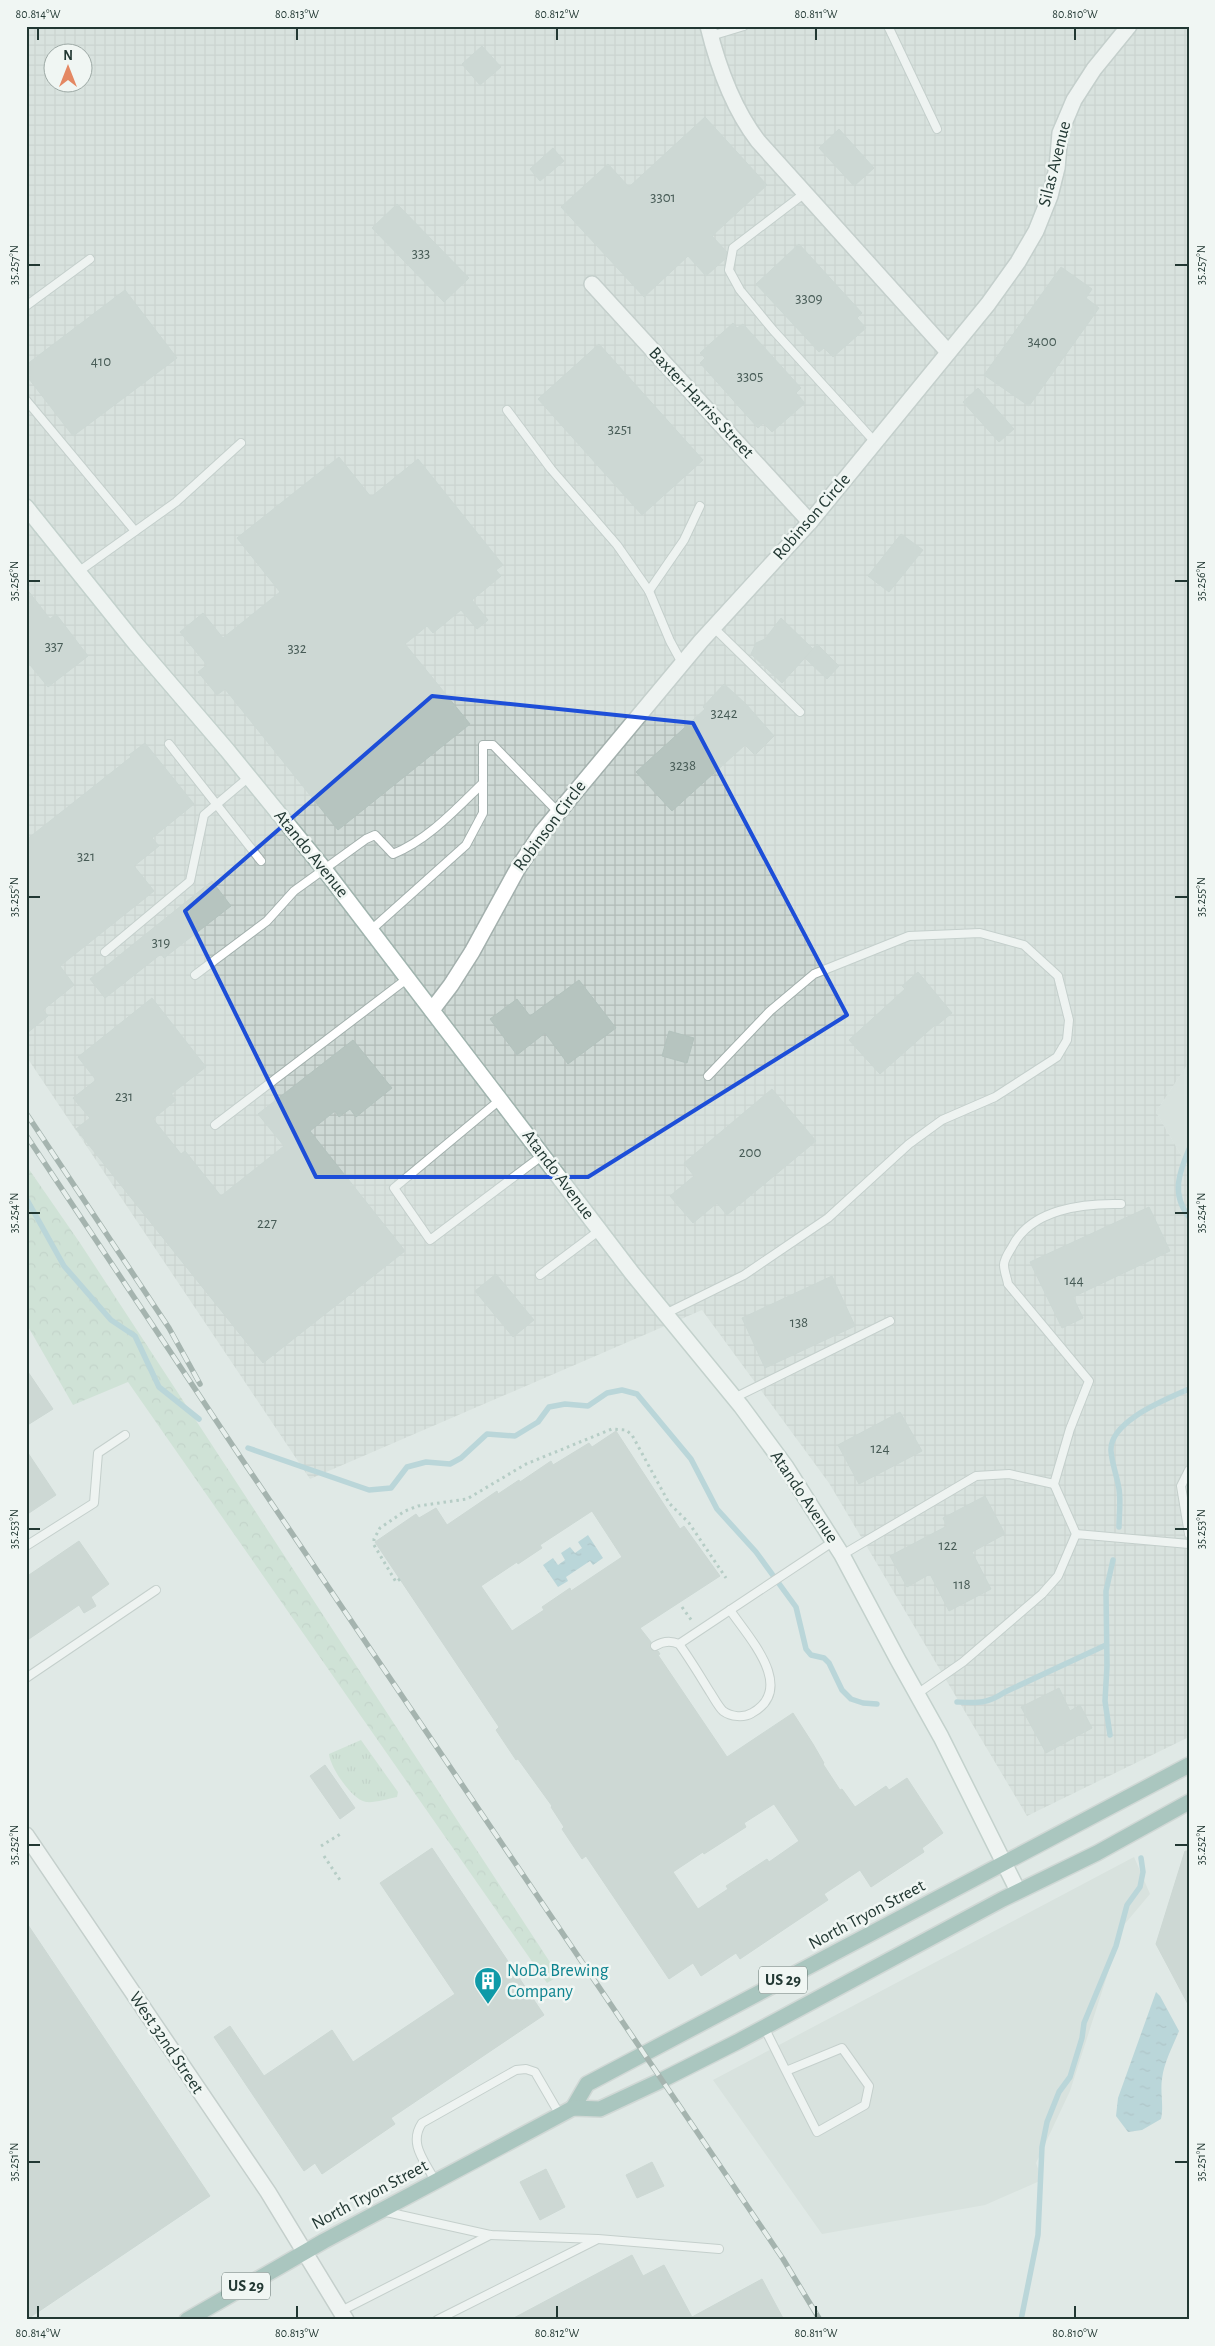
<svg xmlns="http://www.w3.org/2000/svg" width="1215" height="2346" font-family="'Alegreya Sans',sans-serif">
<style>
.built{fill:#ced9d5}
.industrial{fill:url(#industrial-grid);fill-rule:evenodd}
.grass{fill:url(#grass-tufts)}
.forest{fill:url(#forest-crowns)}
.water{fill:url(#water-ripples)}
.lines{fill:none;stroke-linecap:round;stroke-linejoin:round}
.stream{stroke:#8dbeca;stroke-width:5.5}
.building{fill:#b6c4bf;stroke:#b3c2bd;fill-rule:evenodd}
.service-casing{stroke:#a3b0ad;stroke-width:10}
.minor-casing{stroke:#a3b0ad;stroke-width:18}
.secondary-casing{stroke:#a0b4ae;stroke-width:18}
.primary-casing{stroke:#bdc3c2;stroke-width:18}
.path{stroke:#83aa9f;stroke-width:3;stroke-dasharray:2.5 4;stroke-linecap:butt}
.service{stroke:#fff;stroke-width:8}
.minor{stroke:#fff;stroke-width:15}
.secondary{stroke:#fff;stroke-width:15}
.primary{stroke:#699b90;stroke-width:15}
.rail-casing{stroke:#5d746e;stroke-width:5.5}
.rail{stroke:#f0f6f3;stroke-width:4;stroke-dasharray:11;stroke-linecap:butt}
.marked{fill:none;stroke:#1d4ed8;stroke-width:4;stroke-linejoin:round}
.ticks{fill:none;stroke:#223833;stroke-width:2}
.labels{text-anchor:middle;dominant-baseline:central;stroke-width:5;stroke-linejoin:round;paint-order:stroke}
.number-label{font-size:15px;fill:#475b56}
.shield{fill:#f0f6f3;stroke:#60716d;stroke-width:1}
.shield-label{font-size:16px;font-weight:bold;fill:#223833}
.street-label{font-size:18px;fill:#223833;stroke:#f0f6f3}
.culture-label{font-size:18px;fill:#0d838f;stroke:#f0f6f3;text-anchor:start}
.neatline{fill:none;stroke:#223833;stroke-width:2}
.ticks-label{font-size:12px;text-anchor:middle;fill:#223833}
</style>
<defs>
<pattern id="industrial-grid" width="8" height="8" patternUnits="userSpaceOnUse" patternTransform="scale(1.25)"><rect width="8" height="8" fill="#ced9d5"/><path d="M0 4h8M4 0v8" fill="none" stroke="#b1bbb7"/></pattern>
<pattern id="grass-tufts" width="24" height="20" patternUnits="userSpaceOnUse" patternTransform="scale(1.25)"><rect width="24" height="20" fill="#bbd9c4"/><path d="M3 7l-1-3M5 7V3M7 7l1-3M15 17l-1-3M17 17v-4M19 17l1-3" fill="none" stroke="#a0bba9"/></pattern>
<pattern id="forest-crowns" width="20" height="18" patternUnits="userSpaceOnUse" patternTransform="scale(1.25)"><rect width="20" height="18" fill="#bbd9c4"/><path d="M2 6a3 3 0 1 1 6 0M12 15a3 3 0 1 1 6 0" fill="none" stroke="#a0bba9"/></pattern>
<pattern id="water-ripples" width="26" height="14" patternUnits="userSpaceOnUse" patternTransform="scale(1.25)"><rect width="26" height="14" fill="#8dbeca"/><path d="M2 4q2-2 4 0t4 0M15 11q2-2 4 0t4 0" fill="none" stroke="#739ba5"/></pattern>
</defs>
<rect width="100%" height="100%" fill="#e0e9e6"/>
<g class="built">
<polygon points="1189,1062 1189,1169 1156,1112"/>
<polygon points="1134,1857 1150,1894 1123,1926 1070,2091 1036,2163 1042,2180 985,2205 822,2234 713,2080"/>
</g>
<path class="industrial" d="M26,26h1163v1036l-33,50 33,57v568l-162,79 -198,-333 -127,-173 -392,169 -284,-423zM52,52h30v30h-30z"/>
<path class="grass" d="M361,1740l37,52 -1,5c-10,2 -22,6 -31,5 -14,-2 -36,-35 -37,-48z"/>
<polygon class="forest" points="26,1165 80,1243 559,1976 547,1983 128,1382 73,1405 26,1323"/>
<g class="water">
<polygon points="588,1535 603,1558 593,1565 590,1561 566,1577 568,1581 558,1587 543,1565 553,1558 558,1565 565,1560 561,1553 570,1547 575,1553 582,1548 578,1542"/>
<path d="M1156,1992l4,4 19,35c-6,15 -15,31 -17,48 -2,14 2,26 -1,40l-19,11 -14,2 -12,-16 2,-18z"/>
</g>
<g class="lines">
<g class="stream">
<path d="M1189,1149c-10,24 -18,45 0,68"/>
<polyline points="26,1198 64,1266 111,1320 135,1336 159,1387 199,1419"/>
<polyline points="248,1448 369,1490 391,1488 407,1467 426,1462 450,1464 461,1458 487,1434 515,1436 538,1422 549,1407 565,1404 588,1406 607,1393 622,1390 637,1394 691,1459 717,1509 756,1552 796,1607 806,1649 811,1655 824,1658 829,1663 842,1690 851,1699 863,1703 877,1704"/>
<path d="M1119,1527c0,-12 2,-26 0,-38 -2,-13 -7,-25 -8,-38 -2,-30 56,-52 78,-62"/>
<path d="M957,1702c21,1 30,2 48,-10l101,-47"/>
<polyline points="1110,1735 1105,1701 1107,1666 1106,1591 1113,1560"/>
<polyline points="1021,2320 1038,2235 1042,2147 1047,2122 1059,2092 1070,2077 1082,2038 1084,2023 1116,1946 1127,1905 1140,1887 1143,1872 1141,1858"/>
</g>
</g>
<g class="building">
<polygon points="482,46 501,67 480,85 462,64"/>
<polygon points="705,117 767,185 712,236 727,252 726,258 706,276 688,256 644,297 561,207 608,164 629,187"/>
<polygon points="839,129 874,168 854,186 819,148"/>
<polygon points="553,148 564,161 540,181 530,169"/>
<polygon points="397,204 469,278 444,302 372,228"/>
<polygon points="799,244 862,313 857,318 866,328 833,357 824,348 819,352 756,284"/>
<polygon points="1061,267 1092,289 1086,298 1099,308 1029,406 984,375"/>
<polygon points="125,290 177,358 73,436 26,375 26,365"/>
<polygon points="733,323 737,328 743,324 801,388 796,393 805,403 772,432 763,423 758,428 700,363 705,358 700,353"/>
<polygon points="599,344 703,460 642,515 538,399"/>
<polygon points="978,388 1014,429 999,442 963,402"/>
<polygon points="339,457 371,497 418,459 503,565 496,570 501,576 472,600 488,620 477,629 461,610 433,633 427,626 405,644 470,724 338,830 225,689 217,695 198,672 207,665 180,632 203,613 223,638 280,592 237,538"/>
<polygon points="901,534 923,550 889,592 868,576"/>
<polygon points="26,588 50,619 56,614 88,656 48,687 26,660"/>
<polygon points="781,618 813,649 782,683 751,654 756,643 765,639"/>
<polygon points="817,644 839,666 827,679 805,658"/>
<polygon points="724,684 746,704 774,736 755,755 745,745 672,811 636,772 705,709 703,707"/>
<polygon points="145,743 194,804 152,838 159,846 134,866 154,891 60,966 74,985 43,1010 48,1016 26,1034 26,840 131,757 129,755"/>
<polygon points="212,881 231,906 164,958 161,954 105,998 90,979"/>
<polygon points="918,972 952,1013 936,1026 935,1025 880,1074 849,1040 905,989 902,986"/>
<polygon points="579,980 616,1028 568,1064 545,1033 517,1055 490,1019 517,999 530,1016"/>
<polygon points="152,998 206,1067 171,1094 176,1100 153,1119 181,1154 185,1151 221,1196 284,1146 258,1114 353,1040 392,1088 356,1117 350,1109 339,1117 335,1111 310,1131 405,1251 263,1363 76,1129 90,1118 73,1098 96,1080 78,1057"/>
<polygon points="669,1031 694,1038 687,1063 662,1056"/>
<polygon points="772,1089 816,1141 727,1215 717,1203 693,1223 670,1196 694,1176 684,1163"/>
<polygon points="1149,1207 1170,1251 1073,1297 1083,1318 1062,1328 1030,1262"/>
<polygon points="496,1274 534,1320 513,1337 475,1291"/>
<polygon points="832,1276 855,1326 765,1368 742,1318"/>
<polygon points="26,1369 53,1409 26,1426"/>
<polygon points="900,1412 922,1451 859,1484 838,1445"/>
<path d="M616,1431l64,98 4,-3 36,50 -80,52 11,14 -1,7 8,2 2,3 -2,1 69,102 66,-44 20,31 11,19 -1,1 17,26 2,-1 13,18 31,-21 3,4 18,-12 36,55 -21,15 2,4 -53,35 -11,-17 -36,24 4,6 -36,24 -52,35 -4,-6 -35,23 -8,-13 -24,16 -83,-123 -4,3 -20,-30 2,-2 -13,-20 1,-1 -34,-47 -2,1 -20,-30 3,-3 -124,-185 41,-28 3,4 17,-10 11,17 50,-34 1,3 21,-14 1,2 31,-21 2,4 36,-22 3,4zM592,1511l30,46 -51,34 -1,-3 -28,19 2,3 -32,21 -31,-45 36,-24 1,2 24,-16 -2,-3zM774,1804l25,37 -30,21 -2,-3 -41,27 2,3 -30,20 -25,-37 30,-20 1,2 42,-27 -2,-4z"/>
<polygon points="26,1450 56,1495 26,1515"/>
<polygon points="985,1496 1005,1534 972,1552 991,1589 949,1611 930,1574 907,1587 890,1556 947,1526 943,1518"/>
<polygon points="79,1541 109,1584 91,1597 96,1606 84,1613 79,1605 26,1641 26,1577"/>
<polygon points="1059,1688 1070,1711 1080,1705 1092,1728 1046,1753 1021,1707"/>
<polygon points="325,1765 355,1808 340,1819 310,1776"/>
<polygon points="432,1848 544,2015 391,2118 395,2124 322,2174 315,2163 304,2171 214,2037 230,2026 264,2076 332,2030 353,2062 455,1994 380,1883"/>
<polygon points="1185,1851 1189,1851 1189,2006 1156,1944"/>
<polygon points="26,1922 210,2196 26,2320"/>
<polygon points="652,2162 664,2186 637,2198 626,2175"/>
<polygon points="546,2169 565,2207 540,2220 520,2182"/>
<polygon points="632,2255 643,2276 664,2265 692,2317 762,2279 784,2320 510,2320"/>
</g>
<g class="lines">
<defs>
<g id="service">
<polyline points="888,26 937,129"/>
<polyline points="711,36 744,26"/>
<polyline points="805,193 733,248 729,270 740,290 773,330 875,442"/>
<polyline points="26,306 90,259"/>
<polyline points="26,400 135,531"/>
<polyline points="507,410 551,469 617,545 649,591 670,641 682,663"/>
<polyline points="78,572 176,502 241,443"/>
<polyline points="649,591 684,540 700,506"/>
<polyline points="714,628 800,712"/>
<polyline points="169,744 261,861"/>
<polyline points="371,930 466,845 483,813 483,745 493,745 558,812"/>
<polyline points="105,952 190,881 204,815 249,777"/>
<path d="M195,975l72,-54 27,-30 72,-52 9,-4 18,19c35,-14 63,-45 90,-71"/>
<polyline points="501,1099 394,1188 430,1240 543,1155"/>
<polyline points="215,1125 408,978"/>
<polyline points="540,1275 600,1230"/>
<polyline points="665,1314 744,1275 828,1218 909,1144 942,1120 995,1097 1057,1057 1067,1040 1069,1020 1058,976 1024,945 980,933 909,936 814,974 770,1011 708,1076"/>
<polyline points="734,1398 890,1321"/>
<polyline points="1189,1470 1181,1486 1189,1534"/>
<path d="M1076,1534l-22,-50 16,-55 19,-48 -81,-97c-1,-6 -4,-13 -4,-19 0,-6 5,-13 8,-18 19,-38 71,-44 109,-43"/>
<polyline points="26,1546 94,1503 98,1453 125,1435"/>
<polyline points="842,1555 976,1476 1009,1474 1054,1484"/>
<polyline points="679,1644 834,1541"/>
<path d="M655,1646c8,-5 15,-6 24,-2 11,15 21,32 31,48 4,6 8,14 13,19 8,6 21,7 29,2 45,-25 -4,-76 -22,-103"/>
<polyline points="26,1678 156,1590"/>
<polyline points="917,1694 963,1662 1042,1594 1058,1576 1076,1534 1189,1544"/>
<polyline points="764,2027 786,2071 842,2048 869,2086 865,2105 817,2132 786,2071"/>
<path d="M435,2181c-10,-20 -27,-37 -13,-58l94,-53 10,-1 9,3 25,43"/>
<polyline points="382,2211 490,2235 598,2239 719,2249"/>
<polyline points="341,2311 490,2235"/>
<polyline points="437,2320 596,2240"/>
</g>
<g id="minor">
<path d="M708,26c10,41 24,81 50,115l190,211"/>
<polyline points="592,284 810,522"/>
<polyline points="432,1010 451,985 472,952 518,868 542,832 701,641 810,522 988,304 1018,262 1036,231 1050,196 1057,168 1060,133 1074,100 1094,69 1129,26"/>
<polyline points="26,1835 268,2192 346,2320"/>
</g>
<polyline id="secondary" points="26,507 136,644 227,750 324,869 632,1273 741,1406 786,1467 842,1555 898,1660 941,1737 1018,1891"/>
<g id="primary">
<polyline points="573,2108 587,2084 1189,1765"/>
<polyline points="187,2320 324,2241 573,2108 600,2109 662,2080 737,2042 1003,1899 1097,1853 1189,1802"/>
</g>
</defs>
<use href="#service" class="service-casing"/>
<use href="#minor" class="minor-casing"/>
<use href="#secondary" class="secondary-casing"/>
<use href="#primary" class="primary-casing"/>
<g class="path">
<polyline points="400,1579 396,1582 374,1545 374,1539 380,1528 405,1511 418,1506 467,1499 526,1464 612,1429 626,1430 632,1435 669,1503 689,1523 726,1578"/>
<polyline points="682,1607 692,1621"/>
<polyline points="321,1846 342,1833"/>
<polyline points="324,1856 340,1880"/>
</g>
<use href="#service" class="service"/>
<use href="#minor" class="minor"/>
<use href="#secondary" class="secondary"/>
<use href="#primary" class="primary"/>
<defs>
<g id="rail">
<polyline points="26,1113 169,1328 200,1384"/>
<polyline points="26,1135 241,1458 783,2259 820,2320"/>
</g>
</defs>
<use href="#rail" class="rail-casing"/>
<use href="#rail" class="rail"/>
</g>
<path d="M0 0H1215V2346H0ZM432,696l261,27 154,292 -259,162h-272l-131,-266z" fill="#e0e9e6" fill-opacity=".55" fill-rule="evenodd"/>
<path class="marked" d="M432,696l261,27 154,292 -259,162h-272l-131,-266z"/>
<path class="ticks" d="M38,28v12M297,28v12M557,28v12M816,28v12M1075,28v12M28,265h12M1175,265h13M28,581h12M1175,581h13M28,897h12M1175,897h13M28,1213h12M1175,1213h13M28,1529h12M1175,1529h13M28,1845h12M1175,1845h13M28,2162h12M1175,2162h13M38,2306v12M297,2306v12M557,2306v12M816,2306v12M1075,2306v12"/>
<defs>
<symbol id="building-pin" viewBox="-11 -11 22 30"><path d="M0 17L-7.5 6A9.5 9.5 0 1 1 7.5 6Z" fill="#0f9aa8" stroke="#f0f6f3"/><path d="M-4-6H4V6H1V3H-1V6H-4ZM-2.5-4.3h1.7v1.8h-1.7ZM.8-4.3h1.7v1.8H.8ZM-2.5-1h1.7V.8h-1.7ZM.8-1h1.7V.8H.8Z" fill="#fff"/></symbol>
</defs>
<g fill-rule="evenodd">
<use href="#building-pin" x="472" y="1965" width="32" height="43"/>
</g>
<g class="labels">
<g class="number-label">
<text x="663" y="197">3301</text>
<text x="421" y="253">333</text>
<text x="809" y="298">3309</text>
<text x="1042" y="341">3400</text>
<text x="101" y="361">410</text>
<text x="750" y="376">3305</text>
<text x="620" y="429">3251</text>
<text x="54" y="646">337</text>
<text x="297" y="648">332</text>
<text x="724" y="713">3242</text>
<text x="683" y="765">3238</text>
<text x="86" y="856">321</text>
<text x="161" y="942">319</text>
<text x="124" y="1096">231</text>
<text x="750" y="1152">200</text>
<text x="267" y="1223">227</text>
<text x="1074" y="1280">144</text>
<text x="799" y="1322">138</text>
<text x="880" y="1448">124</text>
<text x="948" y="1545">122</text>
<text x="962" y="1584">118</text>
</g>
<g class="shield">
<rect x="759" y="1966.5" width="48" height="27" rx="4"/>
<rect x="222" y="2272.5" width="48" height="27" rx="4"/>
</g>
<g class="shield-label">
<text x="783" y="1980">US 29</text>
<text x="246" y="2286">US 29</text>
</g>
<g class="street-label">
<text transform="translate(1055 164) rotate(-76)">Silas Avenue</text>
<text transform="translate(701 403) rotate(47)">Baxter-Harriss Street</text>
<text transform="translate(812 517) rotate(-49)">Robinson Circle</text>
<text transform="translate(550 826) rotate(-53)">Robinson Circle</text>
<text transform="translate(311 854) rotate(51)">Atando Avenue</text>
<text transform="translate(558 1175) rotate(53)">Atando Avenue</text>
<text transform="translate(804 1497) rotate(56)">Atando Avenue</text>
<text transform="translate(867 1915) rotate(-28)">North Tryon Street</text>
<text transform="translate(166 2043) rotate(56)">West 32nd Street</text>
<text transform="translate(370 2195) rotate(-28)">North Tryon Street</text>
</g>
<g class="culture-label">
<text x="507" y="1971">NoDa Brewing<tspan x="507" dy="21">Company</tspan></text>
</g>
</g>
<rect width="1215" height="2346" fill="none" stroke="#f0f6f3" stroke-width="55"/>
<g transform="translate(68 68)"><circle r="24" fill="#f0f6f3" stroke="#9eaaa6"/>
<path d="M0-4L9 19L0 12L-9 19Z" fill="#e48863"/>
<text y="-8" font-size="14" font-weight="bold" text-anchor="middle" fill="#223833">N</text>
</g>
<rect x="28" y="28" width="1160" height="2290" class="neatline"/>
<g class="ticks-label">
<text x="38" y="18">80.814°W</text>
<text x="297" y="18">80.813°W</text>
<text x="557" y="18">80.812°W</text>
<text x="816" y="18">80.811°W</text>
<text x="1075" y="18">80.810°W</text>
<text transform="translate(14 265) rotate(-90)" y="4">35.257°N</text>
<text transform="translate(1201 265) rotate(-90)" y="4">35.257°N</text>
<text transform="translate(14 581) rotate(-90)" y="4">35.256°N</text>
<text transform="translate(1201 581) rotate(-90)" y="4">35.256°N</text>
<text transform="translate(14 897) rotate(-90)" y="4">35.255°N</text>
<text transform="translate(1201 897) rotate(-90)" y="4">35.255°N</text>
<text transform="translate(14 1213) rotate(-90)" y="4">35.254°N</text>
<text transform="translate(1201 1213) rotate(-90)" y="4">35.254°N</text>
<text transform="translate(14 1529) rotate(-90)" y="4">35.253°N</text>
<text transform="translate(1201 1529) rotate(-90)" y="4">35.253°N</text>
<text transform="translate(14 1845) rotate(-90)" y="4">35.252°N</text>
<text transform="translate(1201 1845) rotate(-90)" y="4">35.252°N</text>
<text transform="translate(14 2162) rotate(-90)" y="4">35.251°N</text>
<text transform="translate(1201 2162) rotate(-90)" y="4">35.251°N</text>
<text x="38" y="2337">80.814°W</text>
<text x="297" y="2337">80.813°W</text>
<text x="557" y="2337">80.812°W</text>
<text x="816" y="2337">80.811°W</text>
<text x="1075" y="2337">80.810°W</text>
</g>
</svg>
